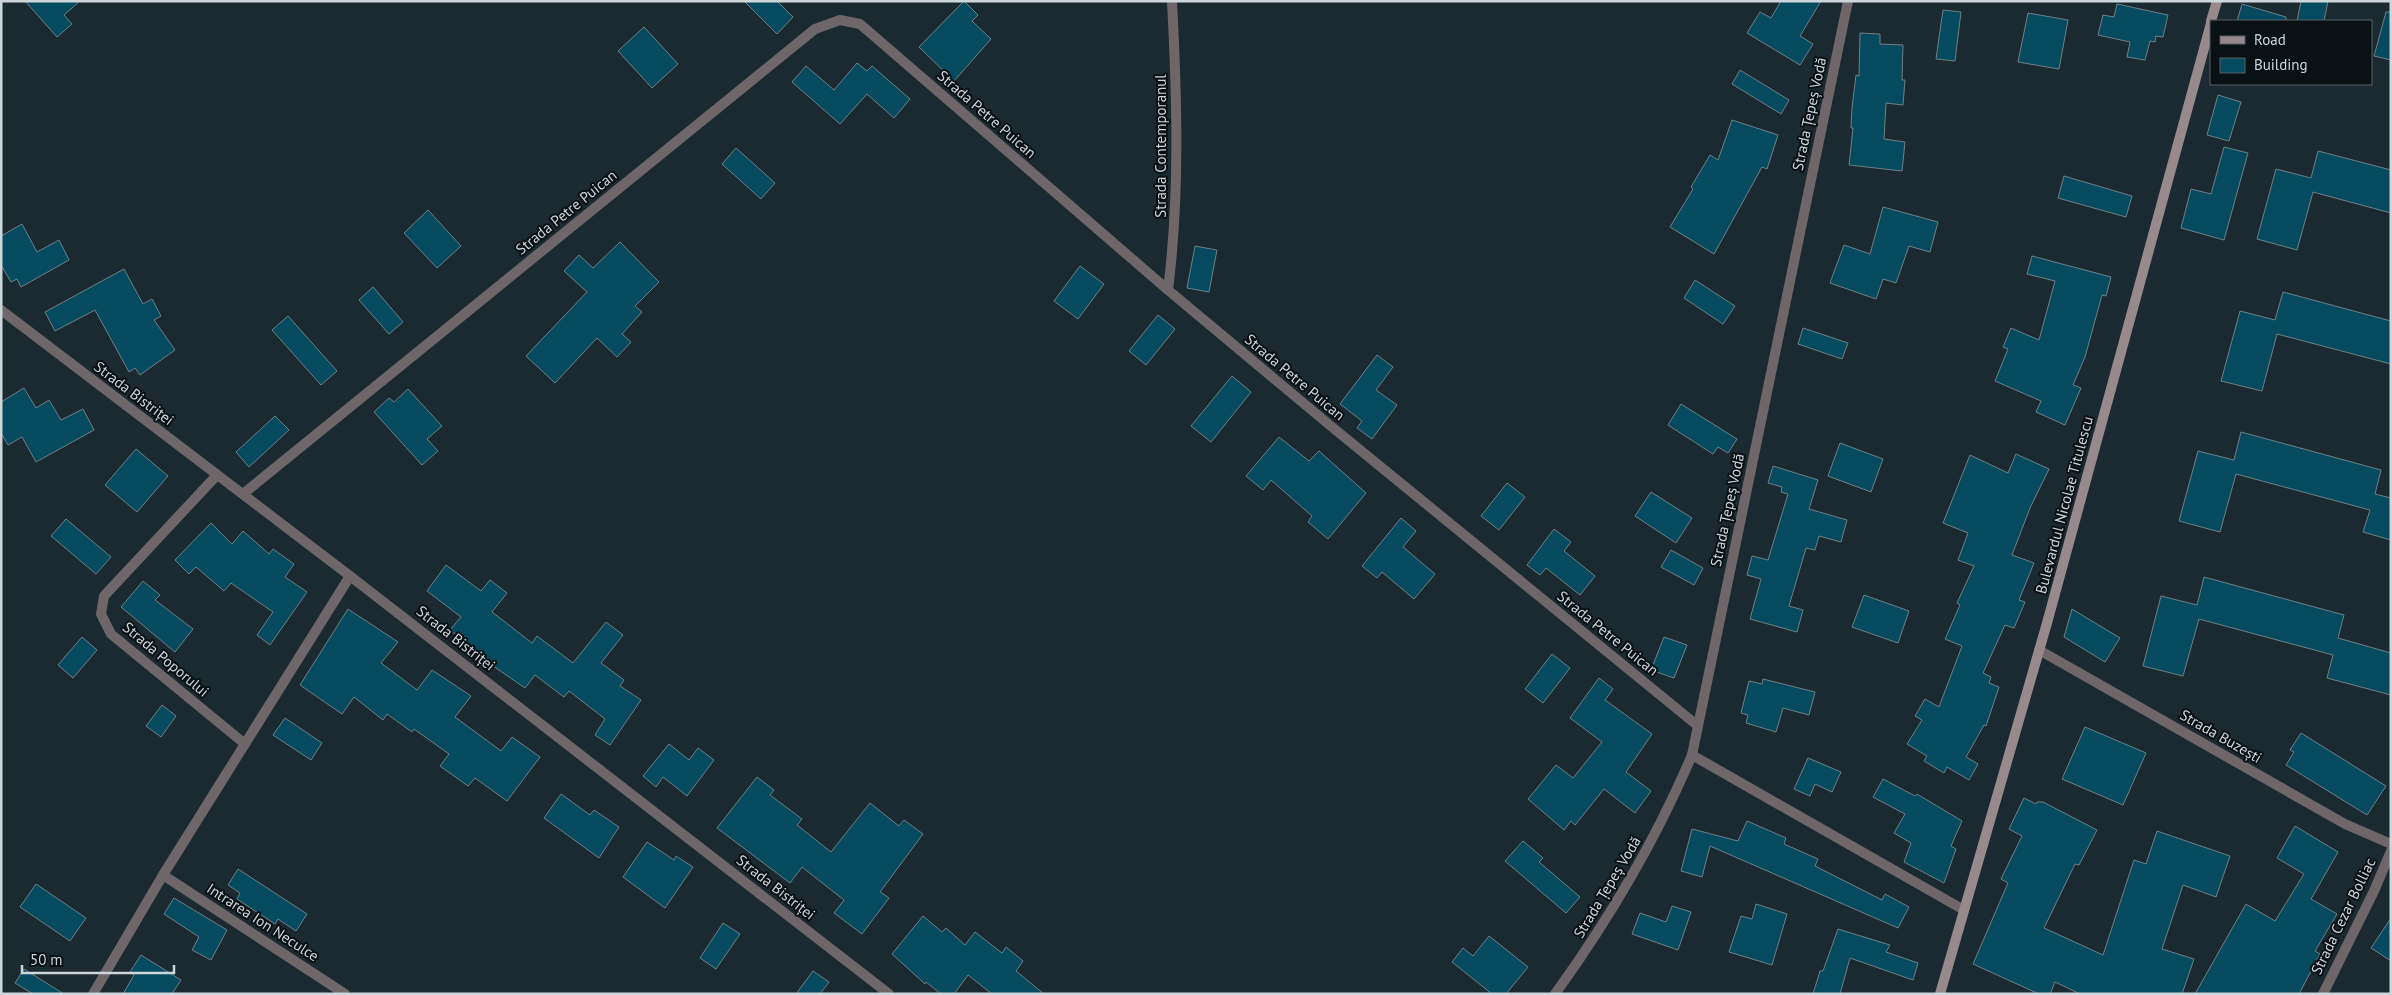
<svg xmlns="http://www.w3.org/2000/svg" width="2392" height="995" font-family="'PT Sans',sans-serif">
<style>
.building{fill:#054a5e;stroke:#6e8087}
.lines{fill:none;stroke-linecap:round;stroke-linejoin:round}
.street{stroke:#6e6668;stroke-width:10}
.secondary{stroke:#97898c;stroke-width:10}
.labels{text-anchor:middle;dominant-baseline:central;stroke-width:4;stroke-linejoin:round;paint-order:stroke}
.street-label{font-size:15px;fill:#cdd6db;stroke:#0a1114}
</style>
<rect width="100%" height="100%" fill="#1a2a30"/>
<g class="building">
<polygon points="25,1 80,1 64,15 72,24 57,37"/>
<polygon points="744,1 777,1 793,17 777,34"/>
<polygon points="964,1 978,15 972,21 991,39 954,81 919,47"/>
<polygon points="1781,1 1821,1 1800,36 1813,44 1800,65 1747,33 1760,12 1771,18"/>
<polygon points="2301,1 2328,1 2324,21 2297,21"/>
<polygon points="2117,4 2168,15 2163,37 2156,36 2155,42 2150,41 2145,60 2127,57 2130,42 2098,35 2103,15 2114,17"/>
<polygon points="2242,4 2286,17 2286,21 2237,21"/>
<polygon points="1943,10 1961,12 1955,61 1936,59"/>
<polygon points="2386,12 2391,12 2391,60 2374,56"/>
<polygon points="2028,13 2068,20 2059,69 2018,62"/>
<polygon points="644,27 678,64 652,88 618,51"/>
<polygon points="1860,33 1880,34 1880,44 1903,45 1902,80 1905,80 1903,105 1886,103 1884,139 1905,142 1902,171 1849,165 1853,128 1851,128 1852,108 1856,75 1859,76"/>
<polygon points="857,63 867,71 872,66 910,99 894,118 867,94 840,124 792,82 806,66 834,90"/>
<polygon points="1740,70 1789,100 1781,114 1732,84"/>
<polygon points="2218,95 2241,102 2229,141 2207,135"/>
<polygon points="1732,120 1778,135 1767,169 1762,167 1714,254 1670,227 1693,189 1691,187 1710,155 1718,160"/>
<polygon points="2224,147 2248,153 2224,240 2181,228 2191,189 2211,194"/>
<polygon points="736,148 775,183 761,199 722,164"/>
<polygon points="2318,151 2391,170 2391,213 2313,192 2297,250 2257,239 2276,169 2311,178"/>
<polygon points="2064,176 2132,196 2126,217 2058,198"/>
<polygon points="1883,207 1938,222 1930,252 1909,246 1896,283 1883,279 1876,299 1830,283 1844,245 1870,254"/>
<polygon points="428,210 461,246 437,268 404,233"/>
<polygon points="22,224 37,252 59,240 69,260 21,287 17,279 11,282 1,265 1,236"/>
<polygon points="620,242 659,282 635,306 642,312 622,334 631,342 617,357 597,338 555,383 526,356 587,292 564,271 579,255 593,268"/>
<polygon points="1195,246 1217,250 1209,292 1187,288"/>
<polygon points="2032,256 2111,277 2106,296 2102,295 2085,357 2073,385 2081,388 2065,425 2036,412 2041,401 1995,381 2008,349 2003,347 2011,328 2039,340 2055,281 2027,274"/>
<polygon points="1080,266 1104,284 1078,319 1054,301"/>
<polygon points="124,269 143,304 152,299 161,316 154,320 175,350 140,375 135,368 129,372 95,310 55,331 45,312"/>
<polygon points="1695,280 1735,306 1723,324 1684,298"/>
<polygon points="373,287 403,322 389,334 359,300"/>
<polygon points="2283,292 2391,321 2391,364 2277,334 2262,391 2221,381 2240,311 2275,320"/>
<polygon points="1158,315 1175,329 1146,365 1129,351"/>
<polygon points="288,316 337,371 321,385 272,330"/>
<polygon points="1803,328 1848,343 1842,359 1798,344"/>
<polygon points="1377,355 1393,367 1376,390 1397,405 1372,439 1357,428 1362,421 1340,404"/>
<polygon points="1232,376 1251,392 1211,442 1191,426"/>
<polygon points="24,388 36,408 49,400 61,420 83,409 94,430 36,462 22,437 8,445 1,433 1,402"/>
<polygon points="408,389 442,426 427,439 438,451 422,465 374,412 389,398 394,402"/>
<polygon points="1681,404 1737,439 1728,453 1718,447 1713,454 1668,425"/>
<polygon points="275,416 289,430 249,467 236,452"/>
<polygon points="2241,432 2381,470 2375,494 2391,498 2391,540 2363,532 2370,510 2236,474 2220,532 2179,521 2198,451 2234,460"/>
<polygon points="1279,437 1309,461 1319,451 1366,493 1328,539 1308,522 1312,516 1271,480 1263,490 1246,476"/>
<polygon points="1840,443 1883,459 1871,492 1828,476"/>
<polygon points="136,449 168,476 137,512 105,485"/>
<polygon points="2016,454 2049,469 2030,508 2012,555 2034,563 2019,600 2025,602 2014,628 2005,625 1983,673 1991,677 1989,683 1999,687 1986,726 1984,725 1966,757 1978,764 1969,780 1947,767 1944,773 1924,761 1927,756 1907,744 1922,720 1915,716 1925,699 1939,707 1962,646 1945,639 1960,605 1957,603 1974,566 1958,560 1968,533 1943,523 1970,455 2008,473"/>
<polygon points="1773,466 1818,480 1809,509 1847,520 1841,542 1819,536 1815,550 1806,548 1789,606 1803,610 1797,632 1750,619 1761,579 1747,575 1752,556 1768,560 1788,494 1781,492 1782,487 1768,483"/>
<polygon points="1507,483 1525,497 1499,530 1481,516"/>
<polygon points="1651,492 1692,518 1676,543 1635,516"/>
<polygon points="1401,518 1416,531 1403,547 1435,574 1414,599 1382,572 1377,578 1362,566"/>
<polygon points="66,519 111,557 96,574 51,536"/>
<polygon points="211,523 232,544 243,531 269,554 273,549 294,564 285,577 307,592 270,645 257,635 273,612 231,583 224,591 196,567 189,574 175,560"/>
<polygon points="1554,529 1571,542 1564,551 1595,576 1580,595 1546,568 1540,575 1527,565"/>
<polygon points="1671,550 1703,568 1694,585 1661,567"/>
<polygon points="446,565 481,591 490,580 507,593 492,612 532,643 537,636 573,663 606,622 623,635 601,663 624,680 620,686 641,700 610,745 595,735 605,719 569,691 564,697 535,675 525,688 480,657 482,655 450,630 461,617 427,591"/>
<polygon points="2204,577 2344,615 2338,638 2391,653 2391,695 2327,678 2333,655 2199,619 2183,676 2143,666 2161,596 2197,605"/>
<polygon points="143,581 160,595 155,600 193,629 175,652 121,607"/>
<polygon points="1864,595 1909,611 1898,643 1852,627"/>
<polygon points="348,609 398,642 381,663 417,690 432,670 471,696 455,717 501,751 512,737 540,757 507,801 475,778 468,786 440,766 449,754 414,729 412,732 387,714 383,720 354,697 342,714 300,685"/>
<polygon points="2072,609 2120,638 2105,662 2064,637"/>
<polygon points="82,637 97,650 73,678 58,665"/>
<polygon points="1664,637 1687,645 1674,678 1651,670"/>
<polygon points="1552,654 1570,668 1543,703 1525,689"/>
<polygon points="1599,678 1613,689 1605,700 1652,734 1626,772 1651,791 1635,813 1604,789 1575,825 1571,821 1564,830 1528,799 1556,765 1573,778 1602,742 1570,718"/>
<polygon points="1763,679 1815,692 1809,715 1783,708 1776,732 1746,723 1748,715 1741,713 1749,681 1762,684"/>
<polygon points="162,705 176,716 161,737 146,726"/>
<polygon points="285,718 322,743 311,760 273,735"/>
<polygon points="2085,727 2146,753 2123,805 2062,779"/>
<polygon points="2301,733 2386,786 2367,815 2286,765 2294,752 2290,750"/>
<polygon points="669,744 689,760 698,748 714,760 687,796 663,777 656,787 643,776"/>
<polygon points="1808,758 1841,772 1832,792 1815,784 1810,796 1794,789"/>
<polygon points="757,777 774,790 770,795 802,819 797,825 831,852 870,803 899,826 904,820 923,834 880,892 889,898 862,934 834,913 844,900 802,867 790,883 717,828"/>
<polygon points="1883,779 1915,796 1917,794 1962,821 1951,846 1956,849 1944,883 1904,862 1911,843 1894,833 1905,814 1873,797"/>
<polygon points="561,794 590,815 594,810 619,827 599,858 544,818"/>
<polygon points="2024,798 2036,804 2037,802 2043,802 2097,830 2079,865 2075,864 2044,928 2103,955 2134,860 2146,864 2157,831 2230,856 2216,897 2183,885 2162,949 2194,959 2182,994 2080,994 2055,982 2050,994 2039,994 1973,964 2008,883 2001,879 2022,836 2009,829"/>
<polygon points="1747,821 1786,838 1784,844 1818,859 1815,866 1882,900 1885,894 1909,907 1898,928 1710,846 1702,877 1681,871 1692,829 1738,841"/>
<polygon points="2295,826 2338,852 2311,899 2337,914 2315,951 2320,954 2299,994 2195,994 2246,904 2275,921 2304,874 2277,858"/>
<polygon points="1523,841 1543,858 1539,862 1580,897 1566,913 1505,861"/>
<polygon points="647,842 674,860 676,856 693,867 665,908 623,877"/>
<polygon points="238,869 307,914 296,931 278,919 275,924 237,899 240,893 228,885"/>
<polygon points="36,884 86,918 70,941 20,907"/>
<polygon points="174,898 227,930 211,960 192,950 199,937 164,914"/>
<polygon points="1756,904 1787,914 1772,965 1729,952 1741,916 1752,919"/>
<polygon points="1672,906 1691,912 1678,950 1632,934 1640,913 1666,922"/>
<polygon points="923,916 942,932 946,928 965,945 975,932 1002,953 1006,947 1023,961 1016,971 1044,994 992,994 968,975 954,994 941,994 926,982 925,984 892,954"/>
<polygon points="2391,918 2391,961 2371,948"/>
<polygon points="723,923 740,934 716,969 700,958"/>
<polygon points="1838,929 1890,945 1886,952 1918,963 1913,980 1850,958 1840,994 1813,994 1820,971 1823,971"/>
<polygon points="1489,936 1528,967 1506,994 1492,994 1452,962 1463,948 1473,956"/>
<polygon points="141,955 181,980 172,994 123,994 134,975 130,972"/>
<polygon points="24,969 64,994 33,994 15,983"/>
<polygon points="813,971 829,982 820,994 796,994"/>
</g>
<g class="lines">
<g class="street">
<path d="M1168,290c12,-96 9,-192 4,-289"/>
<polyline points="1,310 350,576 889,994"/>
<polyline points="217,475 104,596 101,614 111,634 245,744"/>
<polyline points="243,494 815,29 840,20 860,24 1168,290 1332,427 1698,726"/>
<polyline points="2039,650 2345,824 2391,844"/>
<polyline points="1692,755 1964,910"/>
<polyline points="163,875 345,994"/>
<polyline points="93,994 163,875 350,576"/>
<path d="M1555,994c55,-76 100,-152 137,-239l156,-754"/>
<polyline points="2323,994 2374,891 2391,851"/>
</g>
<g class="secondary">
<polyline points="2211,21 2217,1"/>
<polyline points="1940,994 2047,623 2211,23"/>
</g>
</g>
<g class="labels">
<g class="street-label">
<text transform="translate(987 114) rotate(41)">Strada Petre Puican</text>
<text transform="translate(1809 114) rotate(-78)">Strada Țepeș Vodă</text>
<text transform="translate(1160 146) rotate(-90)">Strada Contemporanul</text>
<text transform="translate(566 212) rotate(-39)">Strada Petre Puican</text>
<text transform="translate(1295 377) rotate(40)">Strada Petre Puican</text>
<text transform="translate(134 393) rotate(37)">Strada Bistriței</text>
<text transform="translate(2064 505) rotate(-75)">Bulevardul Nicolae Titulescu</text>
<text transform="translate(1727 510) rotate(-78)">Strada Țepeș Vodă</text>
<text transform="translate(1608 633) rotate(39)">Strada Petre Puican</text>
<text transform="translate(456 638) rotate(38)">Strada Bistriței</text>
<text transform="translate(166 659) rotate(40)">Strada Poporului</text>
<text transform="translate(2221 736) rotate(30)">Strada Buzești</text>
<text transform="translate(776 887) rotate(38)">Strada Bistriței</text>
<text transform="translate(1607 887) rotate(-59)">Strada Țepeș Vodă</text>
<text transform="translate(2343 916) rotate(-64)">Strada Cezar Bolliac</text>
<text transform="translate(263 922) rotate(33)">Intrarea Ion Neculce</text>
</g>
</g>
<rect width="2392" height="995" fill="none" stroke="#cdd6db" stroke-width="5"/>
<rect x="2210" y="20" width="162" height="65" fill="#0a1114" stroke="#586064"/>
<rect x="2220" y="36" width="25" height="8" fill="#97898c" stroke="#586064"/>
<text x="2254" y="45" font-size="15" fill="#cdd6db">Road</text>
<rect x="2220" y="58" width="25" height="15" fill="#054a5e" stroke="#586064"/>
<text x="2254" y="70" font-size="15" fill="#cdd6db">Building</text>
<path d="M22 965v8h152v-8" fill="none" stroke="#cdd6db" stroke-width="2.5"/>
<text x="30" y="965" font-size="15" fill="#cdd6db" stroke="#0a1114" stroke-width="4" paint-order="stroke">50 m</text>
</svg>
